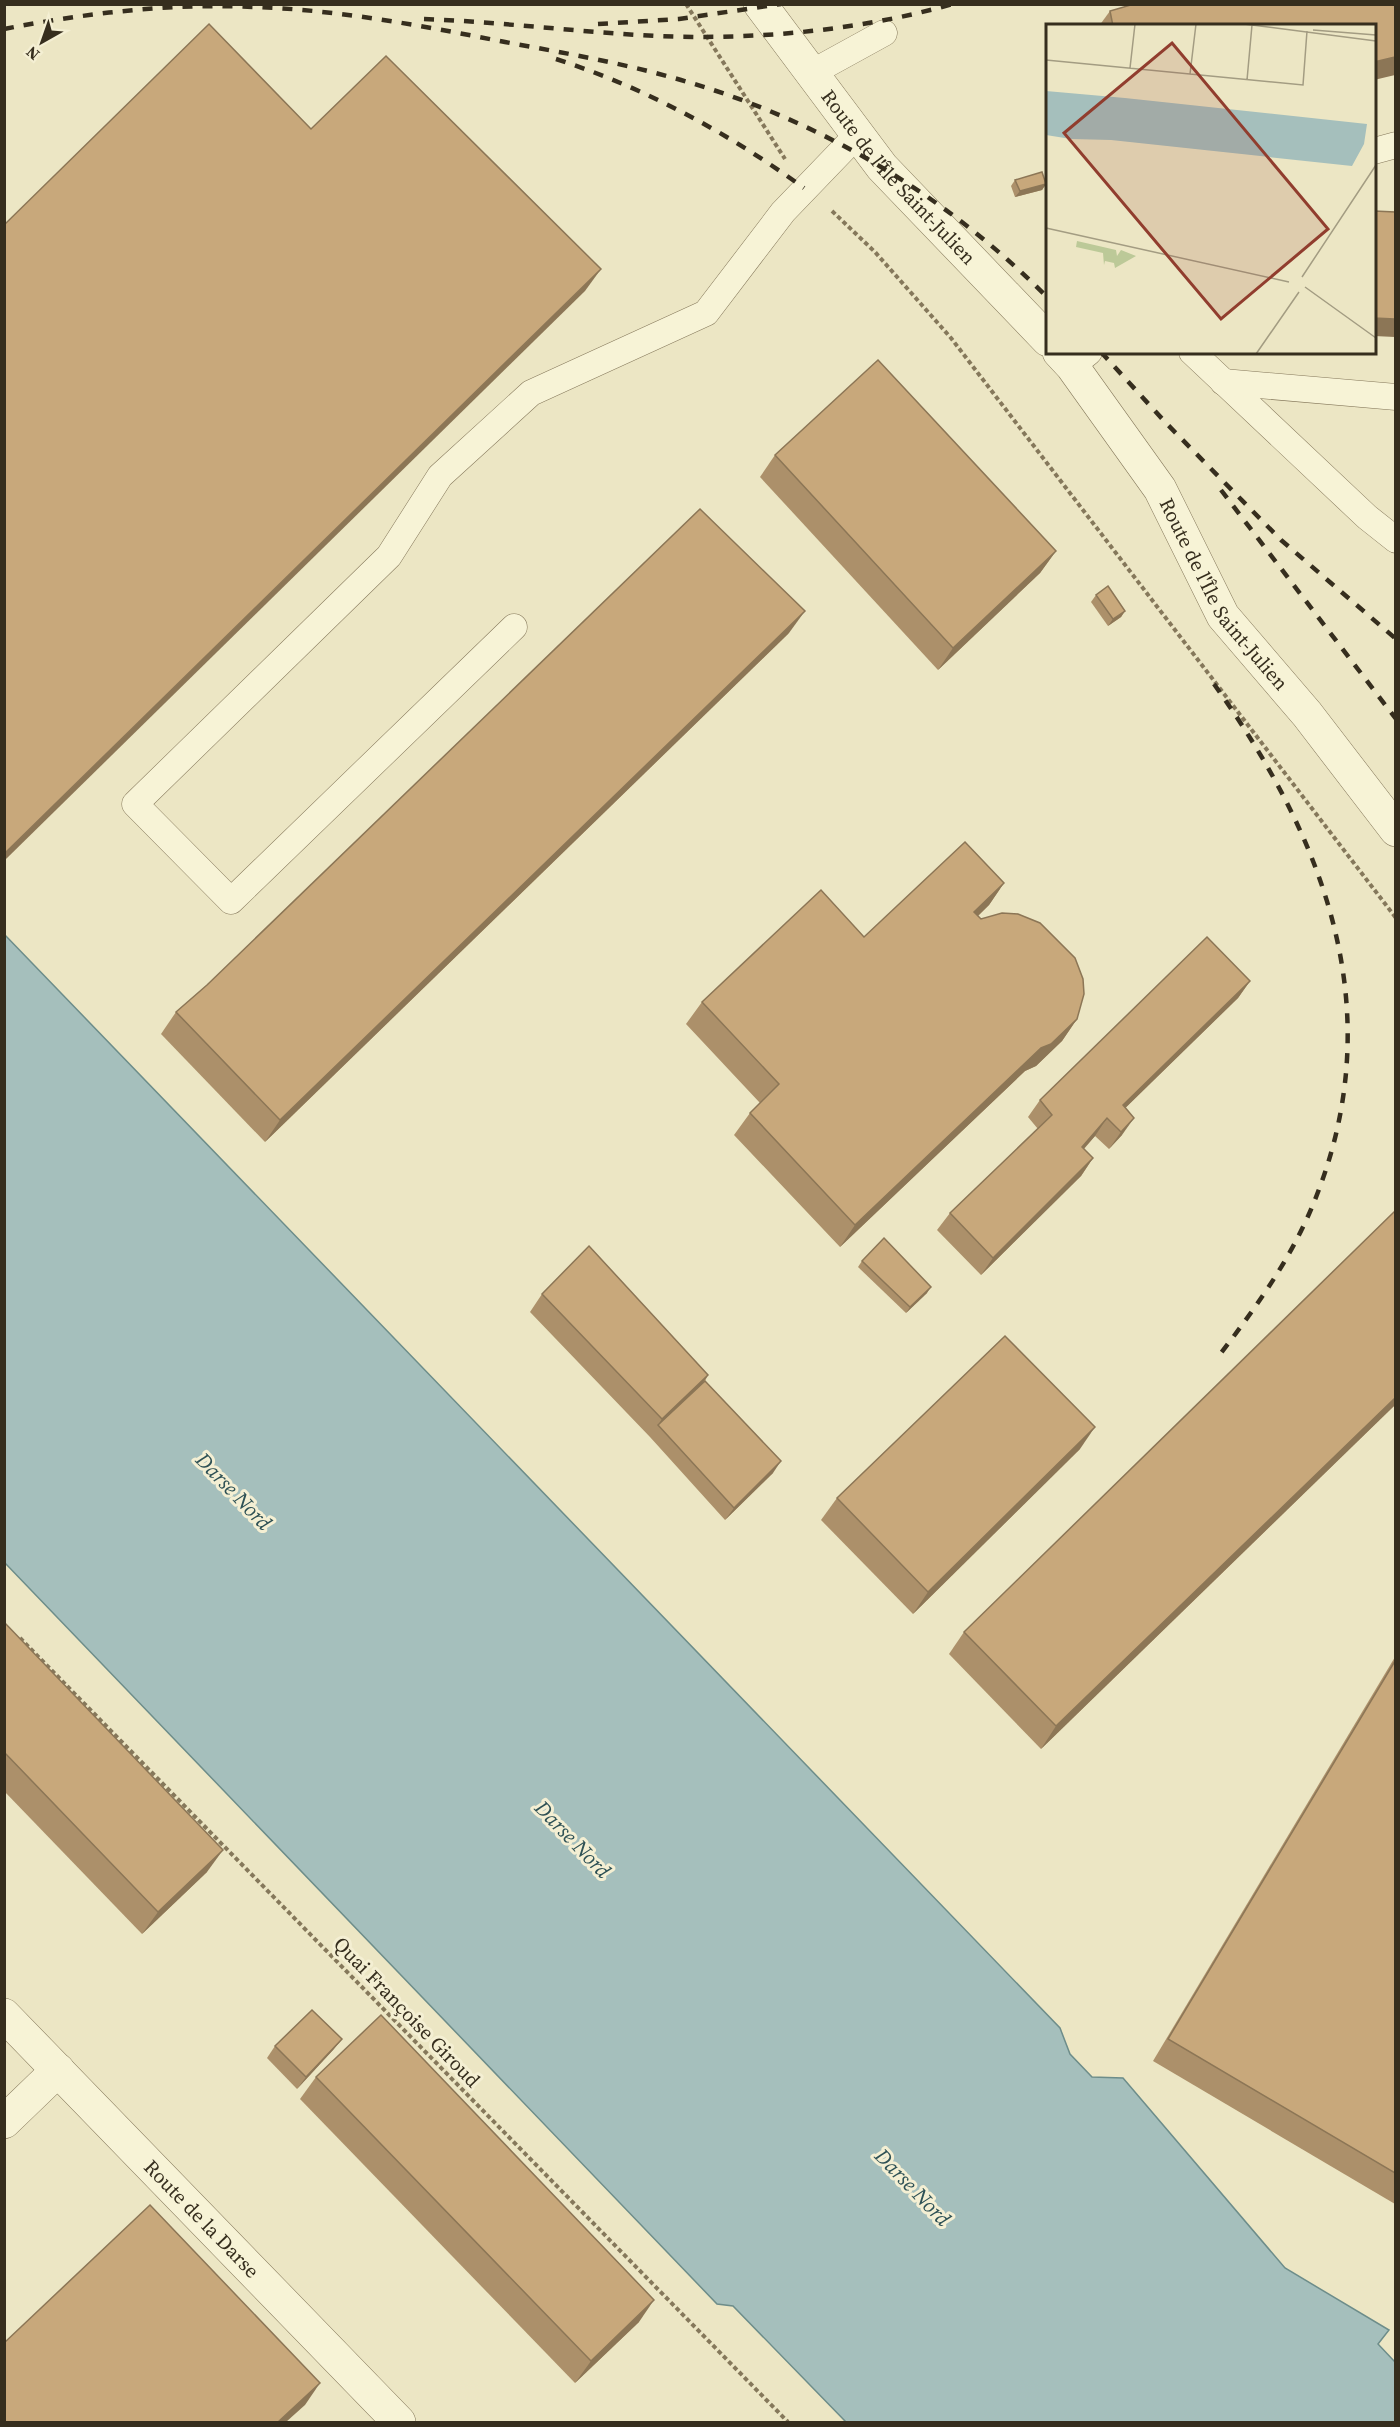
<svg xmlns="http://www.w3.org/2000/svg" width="1400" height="2427" font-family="'Source Serif 4',serif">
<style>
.water{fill:#a5bfbc;stroke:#6d8d8a;stroke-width:1.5}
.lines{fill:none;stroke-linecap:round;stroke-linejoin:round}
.lane-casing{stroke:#85785b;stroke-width:27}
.street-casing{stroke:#85785b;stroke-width:34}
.path{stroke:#85785b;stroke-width:4;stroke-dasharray:4.5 3;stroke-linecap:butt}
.lane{stroke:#f7f3d6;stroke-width:26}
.street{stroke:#f7f3d6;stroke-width:33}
.rail{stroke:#362e1e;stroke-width:4.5;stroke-dasharray:10 10;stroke-linecap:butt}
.wall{fill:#ac906a}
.shaded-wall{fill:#8c7656}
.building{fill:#c8a87b;stroke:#8c7656;stroke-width:1.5}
.labels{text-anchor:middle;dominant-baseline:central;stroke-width:6;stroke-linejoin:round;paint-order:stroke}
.street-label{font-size:20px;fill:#362e1e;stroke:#f4efd3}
.water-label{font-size:21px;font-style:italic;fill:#2e5155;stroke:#f4efd3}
.inset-road{fill:none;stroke:#a39c82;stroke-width:1.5}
.view{fill:#913d2e;fill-opacity:0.15;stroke:#913d2e;stroke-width:3}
.inset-edge{fill:none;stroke:#362e1e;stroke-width:3}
</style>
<rect width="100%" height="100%" fill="#ece6c4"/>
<polygon class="water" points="4,934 1060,2028 1070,2054 1092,2077 1123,2078 1285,2268 1389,2330 1378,2344 1395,2362 1395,2422 846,2422 733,2306 717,2304 5,1563"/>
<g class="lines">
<defs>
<g id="lane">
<polyline points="813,72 884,33"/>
<polyline points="1374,151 1396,145"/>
<polyline points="1192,352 1367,517 1396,540"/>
<polyline points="1072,366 1089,352"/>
<polyline points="1223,382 1396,397"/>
<polyline points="514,627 231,901 135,804 389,556 440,476 531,393 706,313 783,212 858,134"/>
</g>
<g id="street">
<path id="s1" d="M760,4l122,163 166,173"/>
<path id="s2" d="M1059,352l13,14 88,123 63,127 84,98 89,116"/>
<path id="s3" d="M4,2015l395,407"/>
<polyline points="4,2122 58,2070"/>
</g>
</defs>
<use href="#lane" class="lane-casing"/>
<use href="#street" class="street-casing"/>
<g class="path">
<polyline points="686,4 785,159"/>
<polyline points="832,211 875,252 951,338 1396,918"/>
<polyline points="20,1638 788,2422"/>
</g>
<use href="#lane" class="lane"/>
<use href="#street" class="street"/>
<g class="rail">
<path d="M424,19c78,3 154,13 232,17 99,4 201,-5 297,-32"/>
<polyline points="598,24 679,19 781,4"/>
<path d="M4,29c82,-16 168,-26 251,-22 85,3 168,19 250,35 59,11 118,21 176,38 139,40 265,115 367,218"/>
<path d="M556,59c90,29 172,74 248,129"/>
<polyline points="1101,352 1166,423 1281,540 1396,639"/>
<polyline points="1221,490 1396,719"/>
<path d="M1214,684c114,160 178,332 98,523 -23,55 -58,103 -94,150"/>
</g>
</g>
<g class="wall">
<polygon points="1110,11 1374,26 1099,26"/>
<polygon points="1015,180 1046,184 1042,190 1015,197 1011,186"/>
<polygon points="775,455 1056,551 1040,573 938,670 760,477"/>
<polygon points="1096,595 1125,611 1121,617 1108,626 1091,602"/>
<polygon points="789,633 265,1142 161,1034 176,1012"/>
<polygon points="1004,883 989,905 978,916 1077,1019 1062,1041 1036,1066 1025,1071 840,1247 734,1135 750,1113 760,1103 686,1024 702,1002 864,937"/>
<polygon points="1250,981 1238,998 1125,1108 1122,1135 1109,1149 1095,1136 1084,1149 1093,1158 1081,1176 981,1275 937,1230 950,1213 1038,1129 1028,1117 1040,1100"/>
<polygon points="1395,1211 1395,1405 1041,1749 949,1654 964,1632"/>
<polygon points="862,1261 927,1293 906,1313 858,1267"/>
<polygon points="542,1294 708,1375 705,1381 773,1473 725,1520 650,1437 530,1312"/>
<polygon points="1080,1449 913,1614 821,1520 837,1498"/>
<polygon points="4,1622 207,1872 142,1934 4,1791"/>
<polygon points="1395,1657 1395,2204 1153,2061"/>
<polygon points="342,2039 333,2050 297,2089 267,2058 275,2046"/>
<polygon points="316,2077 639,2322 575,2383 300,2099"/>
</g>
<g class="shaded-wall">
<polygon points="1395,57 1395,75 1374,80 1374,62"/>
<polygon points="1046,184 1042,190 1015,197 1020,191"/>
<polygon points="601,269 585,291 4,861 4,854"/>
<polygon points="1374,318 1395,319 1395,337 1374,336"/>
<polygon points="1056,551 1040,573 938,670 953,648"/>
<polygon points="805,611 789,633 265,1142 280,1120"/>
<polygon points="1125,611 1121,617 1108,626 1113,619"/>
<polygon points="1004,883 989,905 959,934 974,912"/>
<polygon points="1250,981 1238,998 1111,1122 1123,1105"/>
<polygon points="1077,1019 1062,1041 1036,1066 1025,1071 840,1247 855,1225 1041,1048"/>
<polygon points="1107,1118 1095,1136 1070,1164 1082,1147"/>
<polygon points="1134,1118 1122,1135 1109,1149 1121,1132"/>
<polygon points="1093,1158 1081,1176 981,1275 993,1258"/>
<polygon points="931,1287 927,1293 906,1313 910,1307"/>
<polygon points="708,1375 696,1393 658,1425 650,1437 662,1419"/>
<polygon points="1395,1398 1395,1405 1041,1749 1056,1726"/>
<polygon points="1095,1427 1080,1449 913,1614 928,1592"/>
<polygon points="781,1461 773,1473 725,1520 734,1508"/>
<polygon points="223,1850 207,1872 142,1934 158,1912"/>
<polygon points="342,2039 333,2050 297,2089 306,2077"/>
<polygon points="654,2300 639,2322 575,2383 591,2361"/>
<polygon points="320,2383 305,2405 286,2422 278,2422"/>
</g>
<g class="building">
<polygon points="1134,4 1395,4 1395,57 1374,62 1374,26 1113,26 1110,11"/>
<polygon points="209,24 311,129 386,56 601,269 4,854 4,225"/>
<polygon points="1042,172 1046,184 1020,191 1015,180"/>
<polygon points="1374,211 1395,212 1395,319 1374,318"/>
<polygon points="878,360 1056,551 953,648 775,455"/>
<polygon points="700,509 805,611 280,1120 176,1012 207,985"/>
<polygon points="1108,586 1125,611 1113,619 1096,595"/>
<polygon points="965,842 1004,883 974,912 981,919 1002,913 1018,914 1040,923 1075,958 1083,979 1084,994 1077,1019 1051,1044 1041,1048 855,1225 750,1113 779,1084 702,1002 821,890 864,937"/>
<polygon points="1207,937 1250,981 1123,1105 1134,1118 1121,1132 1107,1118 1082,1147 1093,1158 993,1258 950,1213 1052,1115 1040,1100"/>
<polygon points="1395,1211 1395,1398 1056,1726 964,1632"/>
<polygon points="884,1238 931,1287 910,1307 862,1261"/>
<polygon points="589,1246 708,1375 662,1419 542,1294"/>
<polygon points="1005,1336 1095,1427 928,1592 837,1498"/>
<polygon points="705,1381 781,1461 734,1508 658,1425"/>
<polygon points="4,1622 223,1850 158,1912 4,1752"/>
<polygon points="1395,1661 1395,2173 1168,2039"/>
<polygon points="312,2010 342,2039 306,2077 275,2046"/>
<polygon points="381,2015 654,2300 591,2361 316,2077"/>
<polygon points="150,2205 320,2383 278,2422 4,2422 4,2343"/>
</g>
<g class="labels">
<g class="street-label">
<text stroke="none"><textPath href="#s1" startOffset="222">Route de l'Île Saint-Julien</textPath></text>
<text stroke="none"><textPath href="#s2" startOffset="294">Route de l'Île Saint-Julien</textPath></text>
<text transform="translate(407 2012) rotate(46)">Quai Françoise Giroud</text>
<text stroke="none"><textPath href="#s3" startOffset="284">Route de la Darse</textPath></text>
</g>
<g class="water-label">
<text transform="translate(234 1491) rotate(46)">Darse Nord</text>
<text transform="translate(573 1839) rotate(46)">Darse Nord</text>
<text transform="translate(913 2187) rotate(46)">Darse Nord</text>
</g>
</g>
<g transform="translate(1046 24)">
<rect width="330" height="330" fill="#ece6c4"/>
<path d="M31,217l39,9 1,6 4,-6 15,6 -21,12 -1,-5 -9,-2 -1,4 -1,-12 -27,-6z" fill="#bcc998"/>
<path d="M0,67l79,7 242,26 -3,20 -12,22 -241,-26 -40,-1 -25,-4z" fill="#a5bfbc"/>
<path class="inset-road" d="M198,0l132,17M267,6l63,5M0,36l257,25 4,-54M84,44l5,-44M144,50l6,-50M201,56l5,-55M0,204l243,54M256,253l74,-112M259,263l71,51M210,330l43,-62"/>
<path class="view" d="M126,19l156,186 -107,90 -157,-186z"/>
<rect width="330" height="330" class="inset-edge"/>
</g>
<rect width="1400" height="2427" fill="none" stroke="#362e1e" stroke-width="12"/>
<g transform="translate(42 42) rotate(220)" stroke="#f4efd3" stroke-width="4.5" paint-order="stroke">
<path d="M0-4.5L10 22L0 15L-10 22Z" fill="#362e1e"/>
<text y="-9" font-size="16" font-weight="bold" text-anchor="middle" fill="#362e1e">N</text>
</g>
</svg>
